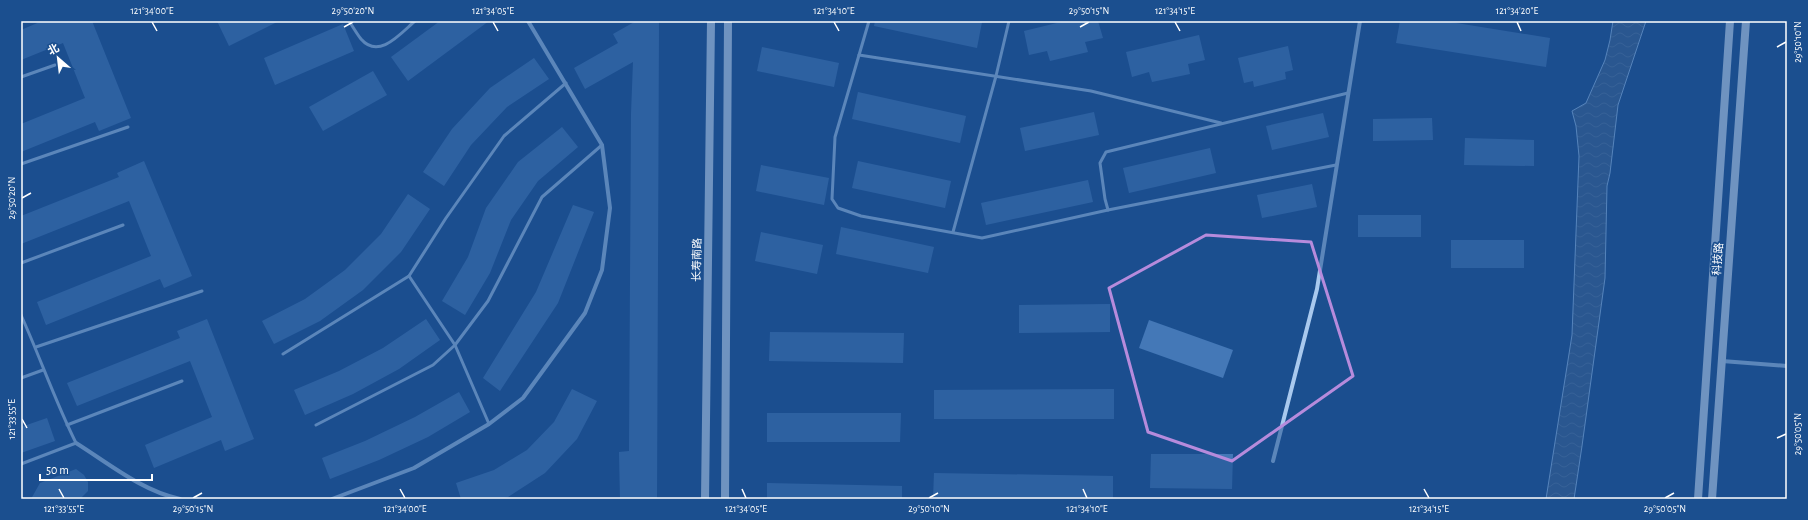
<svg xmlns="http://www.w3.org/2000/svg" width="1808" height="520" font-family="'Alegreya Sans','Noto Sans SC',sans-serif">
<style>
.water{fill:url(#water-waves);stroke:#9cc4f0}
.building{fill:#4478b7}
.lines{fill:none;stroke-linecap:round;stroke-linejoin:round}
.lane{stroke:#a9c9ee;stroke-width:3}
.street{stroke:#a9c9ee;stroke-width:4}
.secondary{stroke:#d6e6fa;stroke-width:8}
.marked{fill:none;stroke:#b68bdc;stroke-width:3;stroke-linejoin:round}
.ticks{fill:none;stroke:#fff;stroke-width:1.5}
.labels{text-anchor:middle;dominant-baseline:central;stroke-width:3.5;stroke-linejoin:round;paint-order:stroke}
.street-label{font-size:11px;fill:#fff;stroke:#1b4f8f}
.neatline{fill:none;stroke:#fff;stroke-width:1.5}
.ticks-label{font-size:10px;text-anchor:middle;fill:#fff}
</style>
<defs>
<pattern id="water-waves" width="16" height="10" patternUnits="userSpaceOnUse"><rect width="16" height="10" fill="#3c6290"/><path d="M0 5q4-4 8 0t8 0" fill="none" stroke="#597aa1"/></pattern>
</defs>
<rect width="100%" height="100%" fill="#1b4f8f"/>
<polygon class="water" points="1613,21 1646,21 1618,105 1610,173 1607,186 1605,278 1582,446 1574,499 1546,499 1572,335 1579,156 1576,126 1572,111 1586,103 1605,60 1610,40"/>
<g class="building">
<polygon points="42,21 92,21 131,118 99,131 95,122 21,152 21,124 85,98 63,43 21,60 21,30"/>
<polygon points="217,21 279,21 229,46"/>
<polygon points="440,21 489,21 408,81 391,57"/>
<polygon points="636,21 659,21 657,499 620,499 619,452 629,451 631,114 633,62 585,89 574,68 618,43 613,34"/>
<polygon points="875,21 975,21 982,22 977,48 874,26"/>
<polygon points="1065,21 1098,21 1103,38 1085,42 1088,52 1050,61 1047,51 1029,55 1024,31"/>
<polygon points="1400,21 1444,21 1550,38 1546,67 1396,43"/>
<polygon points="343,24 354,51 275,85 264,58"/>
<polygon points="1199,35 1205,60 1188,64 1190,74 1152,82 1149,72 1132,77 1126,52"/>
<polygon points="1288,46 1293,70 1285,72 1286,79 1254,87 1253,81 1244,83 1238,58"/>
<polygon points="762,47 839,63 834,87 757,71"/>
<polygon points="534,58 549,79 507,107 471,145 444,186 423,172 452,129 490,88"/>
<polygon points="373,71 387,95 323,131 309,107"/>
<polygon points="858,92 966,116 960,143 852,119"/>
<polygon points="1094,112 1099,135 1025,151 1020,128"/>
<polygon points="1323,113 1329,137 1272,150 1266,126"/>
<polygon points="1432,118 1433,140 1373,141 1373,119"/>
<polygon points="562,127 578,147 538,181 511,220 490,273 465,315 442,301 468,257 486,208 518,162"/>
<polygon points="1465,138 1534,140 1534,166 1464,165"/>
<polygon points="1210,148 1216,173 1129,193 1123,168"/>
<polygon points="144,161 192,276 164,288 160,279 46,325 37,302 151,256 129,201 21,244 21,216 119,177 117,173"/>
<polygon points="858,161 951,181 945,208 852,188"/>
<polygon points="761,165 829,178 824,205 756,191"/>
<polygon points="1088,180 1093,202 986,225 981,203"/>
<polygon points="1312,184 1317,207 1262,218 1257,195"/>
<polygon points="408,194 430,209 401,252 363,290 320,321 274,344 262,321 305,299 345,270 381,234"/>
<polygon points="573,205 594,212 558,303 500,391 483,378 536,292"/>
<rect x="1358" y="215" width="63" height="22"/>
<polygon points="841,227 934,247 928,273 836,254"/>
<polygon points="761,232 823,245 817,274 755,261"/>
<rect x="1451" y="240" width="73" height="28"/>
<polygon points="1110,304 1110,332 1019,333 1019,305"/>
<polygon points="207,319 254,439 225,451 221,440 154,468 145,445 212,417 190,361 77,406 67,383 180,338 177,331"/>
<polygon points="426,319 440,340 399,369 353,394 305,415 294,390 339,371 383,348"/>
<polygon points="1149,320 1233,350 1223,378 1139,348"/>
<polygon points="770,332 904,333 903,363 769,361"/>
<polygon points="572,389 597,401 577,439 545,473 508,497 500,499 461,499 456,483 494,470 527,450 554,422"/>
<polygon points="1114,389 1114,419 934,419 934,390"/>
<polygon points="459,392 470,412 428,437 379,460 330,479 322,458 365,441 415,417"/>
<polygon points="767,413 901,413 900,442 767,442"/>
<polygon points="47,418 55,441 21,453 21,427"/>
<polygon points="1151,454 1233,454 1232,489 1150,488"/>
<polygon points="76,469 84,475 88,482 88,491 80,499 31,499 40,483"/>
<polygon points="934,473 1113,476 1113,499 933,499"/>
<polygon points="767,483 902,486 902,499 767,499"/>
</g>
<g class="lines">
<g class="lane">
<path d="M349,21c4,6 8,13 12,18 18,21 40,-6 54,-18"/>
<polyline points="869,21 835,137 832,199 838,208 861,216 982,238 1108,210"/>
<polyline points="859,55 1091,91 1221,123"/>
<polyline points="21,77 55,65"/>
<polyline points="21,164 128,127"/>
<polyline points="1336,165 1108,210 1105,199 1100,163 1106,152 1348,93"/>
<polyline points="953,232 996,76 1009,21"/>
<polyline points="21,263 123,225"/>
<polyline points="409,276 455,345 489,424"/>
<path d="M21,315c19,42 34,86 55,128l-55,21"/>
<polyline points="36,347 202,291"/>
<polyline points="283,354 409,276 446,218 504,136 566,83"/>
<polyline points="21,378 43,370"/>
<polyline points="67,425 182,381"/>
<polyline points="316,425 433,365 455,345 488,301 542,197 602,145"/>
</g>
<g class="street">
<polyline points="1722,361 1787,366"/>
<path d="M76,443c32,20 66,48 104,56"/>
<polyline points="1273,461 1317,289 1360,21"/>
<polyline points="332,499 414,468 489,424 523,398 585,313 602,270 610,208 602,145 528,21"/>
</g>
<g class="secondary">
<polyline points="705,499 711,21"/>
<polyline points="725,499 728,21"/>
<polyline points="1698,499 1730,21"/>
<polyline points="1712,499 1746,21"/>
</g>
</g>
<path d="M0 0H1808V520H0ZM1206,235l105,7 42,134 -121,85 -84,-29 -39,-144z" fill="#1b4f8f" fill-opacity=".55" fill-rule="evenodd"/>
<path class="marked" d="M1206,235l105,7 42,134 -121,85 -84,-29 -39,-144z"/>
<path class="ticks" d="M152,22l5,9M493,22l5,9M834,22l5,9M1175,22l5,9M1517,22l4,9M344,27l9,-5M1080,27l9,-5M1777,47l9,-5M22,198l9,-5M22,419l5,9M1777,438l9,-4M59,489l5,9M400,489l5,9M742,489l4,9M1083,489l4,9M1424,489l5,9M193,498l9,-5M929,498l9,-5M1665,498l9,-5"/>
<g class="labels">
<g class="street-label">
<text transform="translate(1718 259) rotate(-86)">科技路</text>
<text transform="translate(697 260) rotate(-89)">长寿南路</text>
</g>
</g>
<rect width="1808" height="520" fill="none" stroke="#1b4f8f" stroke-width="44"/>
<g transform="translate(58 58) rotate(332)" stroke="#1b4f8f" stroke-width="3" paint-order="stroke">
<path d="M0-3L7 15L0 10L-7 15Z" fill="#ffffff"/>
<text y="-6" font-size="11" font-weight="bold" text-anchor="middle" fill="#ffffff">北</text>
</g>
<path d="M40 474v6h112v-6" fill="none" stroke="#ffffff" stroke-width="2"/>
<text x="46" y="474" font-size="12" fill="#ffffff" stroke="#1b4f8f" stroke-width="3" paint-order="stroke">50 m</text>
<rect x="22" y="22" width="1764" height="476" class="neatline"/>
<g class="ticks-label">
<text x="152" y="14">121°34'00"E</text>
<text x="353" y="14">29°50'20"N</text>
<text x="493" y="14">121°34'05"E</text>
<text x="834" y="14">121°34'10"E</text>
<text x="1089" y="14">29°50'15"N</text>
<text x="1175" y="14">121°34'15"E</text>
<text x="1517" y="14">121°34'20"E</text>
<text transform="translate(1797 42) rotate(-90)" y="4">29°50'10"N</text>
<text transform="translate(11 198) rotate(-90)" y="4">29°50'20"N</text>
<text transform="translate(11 419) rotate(-90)" y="4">121°33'55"E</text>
<text transform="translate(1797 434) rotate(-90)" y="4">29°50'05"N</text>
<text x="64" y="512">121°33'55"E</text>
<text x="193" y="512">29°50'15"N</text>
<text x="405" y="512">121°34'00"E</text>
<text x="746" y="512">121°34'05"E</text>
<text x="929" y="512">29°50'10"N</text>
<text x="1087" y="512">121°34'10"E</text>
<text x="1429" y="512">121°34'15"E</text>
<text x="1665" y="512">29°50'05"N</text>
</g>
</svg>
